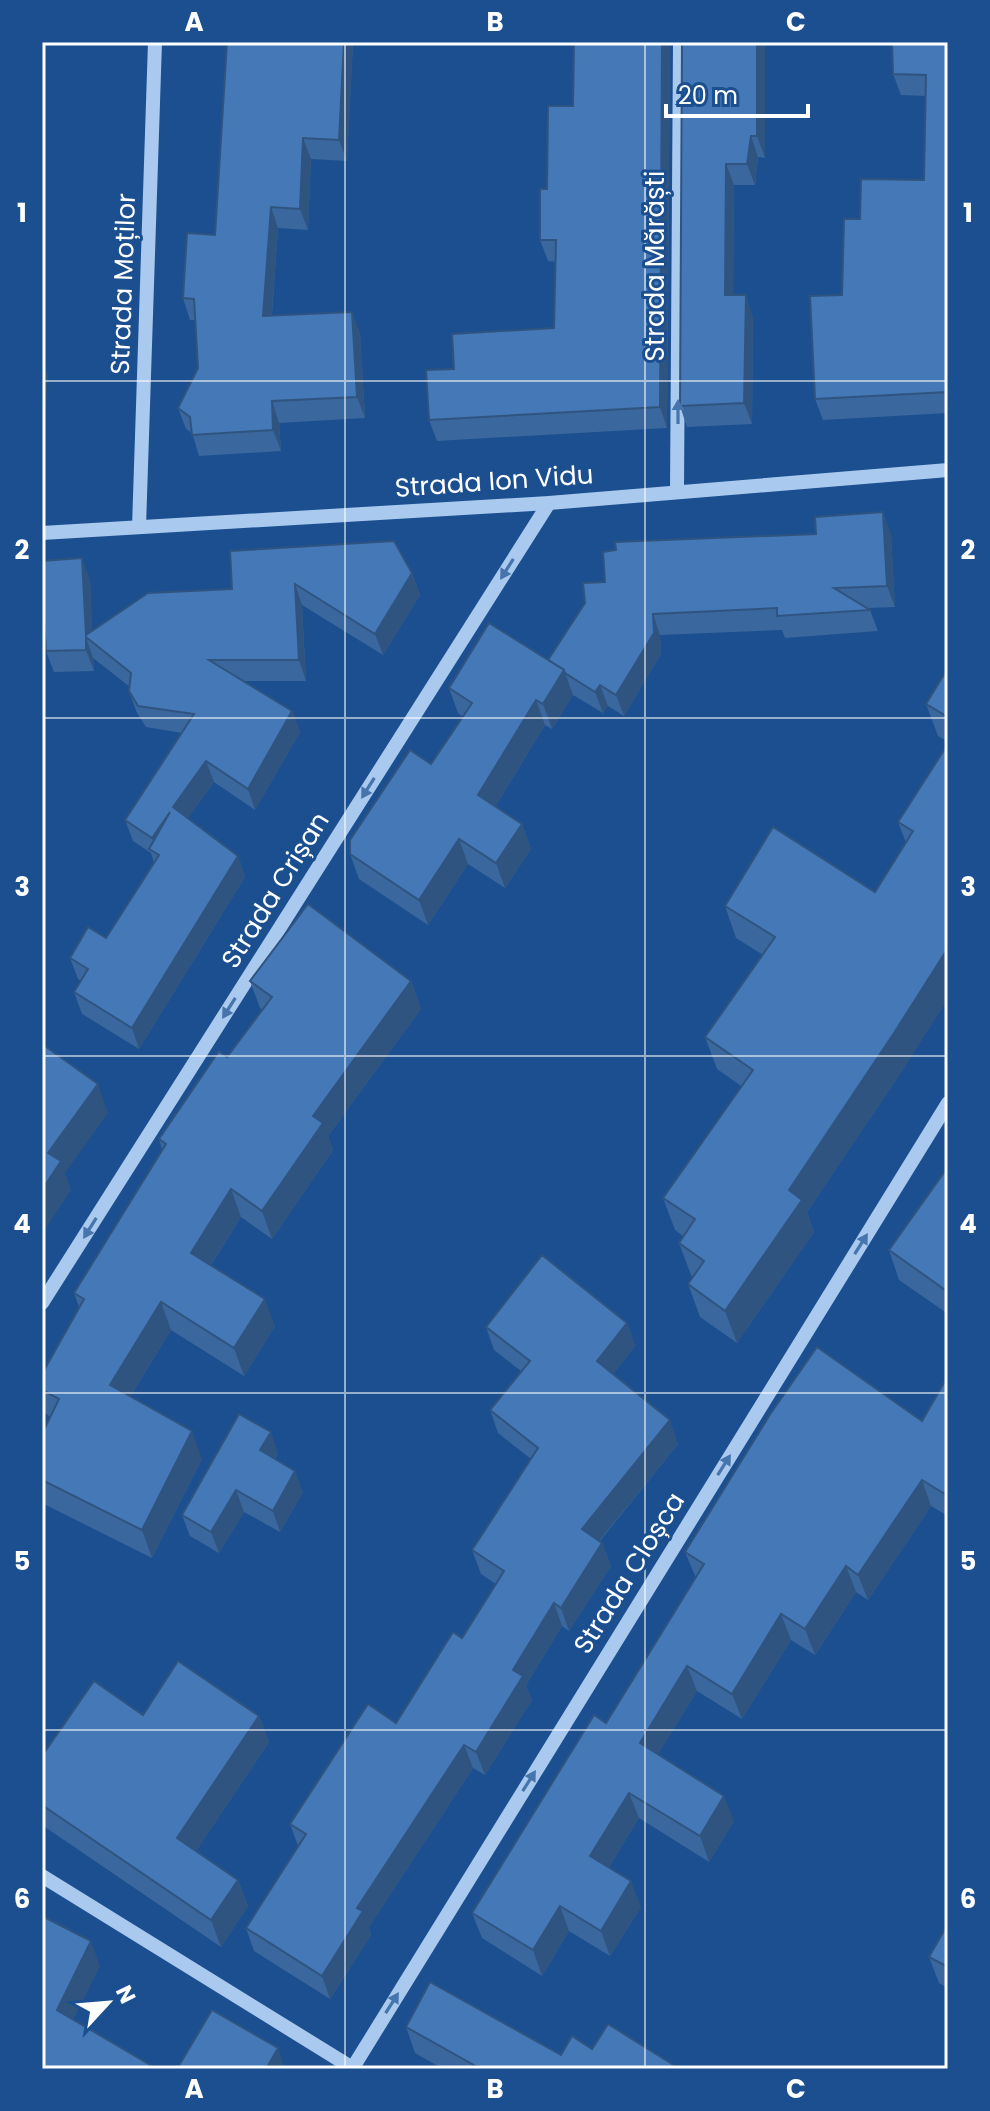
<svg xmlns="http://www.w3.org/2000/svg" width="990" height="2111" font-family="Poppins,sans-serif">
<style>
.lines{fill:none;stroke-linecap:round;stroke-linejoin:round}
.minor{stroke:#a9c9ee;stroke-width:14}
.wall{fill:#3a679d}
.shaded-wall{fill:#305480}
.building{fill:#4478b7;stroke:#305480;stroke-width:2}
.oneway{fill:#4674ac}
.grid{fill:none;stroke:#fff;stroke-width:2;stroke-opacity:0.55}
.labels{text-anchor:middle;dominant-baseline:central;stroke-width:6;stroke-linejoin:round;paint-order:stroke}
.street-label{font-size:26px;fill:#fff;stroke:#1b4f8f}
.neatline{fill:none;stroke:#fff;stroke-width:3}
.grid-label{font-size:26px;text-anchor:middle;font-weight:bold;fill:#fff}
</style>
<rect width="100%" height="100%" fill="#1b4f8f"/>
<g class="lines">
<g class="minor">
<polyline points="677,490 680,42"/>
<polyline points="139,527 155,42"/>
<polyline points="42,533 549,503 948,470"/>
<polyline points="42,1303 549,503"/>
<polyline points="42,1876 354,2069"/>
<polyline points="352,2069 948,1103"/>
</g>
</g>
<g class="wall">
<polygon points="227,42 353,42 347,161 311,159 308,230 278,228 272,315 360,333 365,418 279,423 281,451 199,456 192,433 186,429 178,408 198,368 195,320 190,320 183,298 215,235"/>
<polygon points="574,42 670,42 667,428 437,441 429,420 454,369 554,328 556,262 548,261 540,240 547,189 573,106"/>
<polygon points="682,42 765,42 765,158 758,157 755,185 734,185 733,295 753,317 752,424 687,427 680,406"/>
<polygon points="948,42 948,413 823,420 815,399 860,219 924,180 926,96 901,95 893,74"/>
<polygon points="891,534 895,607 868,608 870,610 878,631 785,638 782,630 660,635 661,654 624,716 608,706 603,713 573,695 552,729 545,725 495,807 522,824 531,849 505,888 468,864 428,925 359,879 350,854 431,764 463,717 458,713 449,688 548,660 605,582"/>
<polygon points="42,561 90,579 92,631 232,589 412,573 420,595 383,655 302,605 306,681 244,681 292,711 300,732 255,810 214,782 188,818 238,856 245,877 139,1049 82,1014 74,992 81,981 78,979 70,958 106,938 154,863 151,853 133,841 125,820 182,733 146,727 137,713 129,691 130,687 93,658 94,671 54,672 46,651 46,640 42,640"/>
<polygon points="948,668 948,742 938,736 926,704"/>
<polygon points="948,744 906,1065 807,1212 814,1232 737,1343 700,1317 688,1284 693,1277 691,1275 679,1243 683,1236 675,1230 663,1198 741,1086 717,1069 705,1037 763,955 736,938 725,906 875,892 906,843 898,822"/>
<polygon points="250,981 411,981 421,1009 328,1136 333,1150 272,1239 241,1217 211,1265 275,1326 244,1376 171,1330 130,1397 202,1459 152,1558 42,1503 42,1434 51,1417 46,1414 42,1404 42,1374 79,1307 74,1293 162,1150 159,1139 227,1057 262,1010 260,1008"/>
<polygon points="948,1167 948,1314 899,1280 889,1250"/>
<polygon points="627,1323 635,1346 613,1374 678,1444 600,1541 602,1543 611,1566 569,1631 562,1626 526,1685 532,1700 485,1775 473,1768 369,1927 371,1935 330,1999 254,1951 246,1928 298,1846 290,1824 396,1723 462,1638 496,1584 481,1574 472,1550 531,1459 498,1433 490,1410 521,1371 494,1350 486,1327"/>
<polygon points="948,1376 948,1516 931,1506 868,1600 856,1592 815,1655 791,1640 742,1719 697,1691 658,1754 734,1821 709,1862 639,1818 609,1867 641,1907 610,1956 569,1931 542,1976 482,1938 472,1913 606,1723 696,1578 685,1552 922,1421"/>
<polygon points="278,1453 275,1459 303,1492 280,1532 244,1512 219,1553 190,1536 182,1515"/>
<polygon points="143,1715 259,1716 269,1742 196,1851 238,1880 248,1906 221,1947 42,1825 42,1756"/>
<polygon points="948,1924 948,1988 939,1983 929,1957"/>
<polygon points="406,2027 561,2055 592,2049 680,2069 443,2069 415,2053"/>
</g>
<g class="shaded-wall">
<polygon points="344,42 353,42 347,161 339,140"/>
<polygon points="662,42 670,42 667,428 660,407"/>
<polygon points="757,42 765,42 765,158 757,136"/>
<polygon points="751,136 758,157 755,185 747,164"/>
<polygon points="303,138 311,159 308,230 300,209"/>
<polygon points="726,164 734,185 733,316 725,295"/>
<polygon points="271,207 278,228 270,337 263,316"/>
<polygon points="746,295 753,317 752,424 744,403"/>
<polygon points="352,312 360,333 365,418 357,397"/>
<polygon points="42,359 48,375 42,465"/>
<polygon points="272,401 279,423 281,451 273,430"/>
<polygon points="883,512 891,534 895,607 887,586"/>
<polygon points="82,558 90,579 93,643 86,635"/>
<polygon points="412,573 420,595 383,655 375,634"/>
<polygon points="295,584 302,605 306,681 299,660"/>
<polygon points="653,614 660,635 661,654 624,716 616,695"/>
<polygon points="86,637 93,658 94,671 86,650"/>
<polygon points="564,670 573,695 552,729 543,704"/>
<polygon points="600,685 608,706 603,713 595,692"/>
<polygon points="536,700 545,725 487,820 478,795"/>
<polygon points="292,711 300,732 255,810 248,789"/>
<polygon points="206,761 214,782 181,828 173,807"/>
<polygon points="170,812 158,854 152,838"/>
<polygon points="522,824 531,849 505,888 496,863"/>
<polygon points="459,839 468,864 428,925 419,900"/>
<polygon points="238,856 245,877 139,1049 132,1028"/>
<polygon points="948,948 948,999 906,1065 807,1212 814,1232 737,1343 725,1311 789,1190"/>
<polygon points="411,981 421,1009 328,1136 333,1150 272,1239 262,1211 313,1116"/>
<polygon points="98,1084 108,1113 65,1173 71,1190 42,1234 42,1190 48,1153"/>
<polygon points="231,1189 241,1217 201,1280 191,1253"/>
<polygon points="265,1299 275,1326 244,1376 234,1348"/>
<polygon points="161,1302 171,1330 120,1413 110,1385"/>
<polygon points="627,1323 635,1346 606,1384 597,1361"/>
<polygon points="670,1420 678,1444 590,1552 582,1529"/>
<polygon points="192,1431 202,1459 152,1558 142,1530"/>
<polygon points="271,1432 278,1453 267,1472 260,1450"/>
<polygon points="295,1471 303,1492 280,1532 273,1511"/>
<polygon points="922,1480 931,1506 868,1600 858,1575"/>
<polygon points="236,1490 244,1512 219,1553 211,1532"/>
<polygon points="602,1543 611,1566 569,1631 561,1608"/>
<polygon points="846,1566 856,1592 815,1655 805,1629"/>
<polygon points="554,1603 562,1626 526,1685 532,1700 485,1775 476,1752 513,1670"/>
<polygon points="781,1614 791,1640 742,1719 732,1694"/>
<polygon points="687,1666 697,1691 649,1769 640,1743"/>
<polygon points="259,1716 269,1742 187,1865 177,1838"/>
<polygon points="464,1745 473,1768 369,1927 371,1935 330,1999 322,1976 357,1908"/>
<polygon points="629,1793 639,1818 600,1882 590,1856"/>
<polygon points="724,1796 734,1821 709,1862 700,1836"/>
<polygon points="238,1880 248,1906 221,1947 211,1920"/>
<polygon points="631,1881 641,1907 610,1956 601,1931"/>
<polygon points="560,1906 569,1931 542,1976 533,1950"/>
<polygon points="91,1941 100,1966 66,2035 57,2010"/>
<polygon points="278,2048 285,2069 266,2069"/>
</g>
<g class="building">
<polygon points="227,42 344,42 339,140 303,138 300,209 271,207 263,316 352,312 357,397 272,401 273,430 192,435 190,417 178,408 198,368 194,299 183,298 187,233 215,235"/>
<polygon points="574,42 662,42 660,407 429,420 426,370 454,369 452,334 554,328 556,240 540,240 540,189 547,189 548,106 573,106"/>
<polygon points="682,42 757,42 757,136 751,136 747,164 726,164 725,295 746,295 744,403 680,406"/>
<polygon points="892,42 948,42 948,392 815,399 810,296 842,295 844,219 860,219 861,179 924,180 926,75 893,74"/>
<polygon points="883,512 887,586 834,588 870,610 777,616 777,608 653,614 654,633 616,695 600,685 595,692 565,673 564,670 548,660 585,603 583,583 605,582 603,552 616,550 615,542 816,534 815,517"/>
<polygon points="394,541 412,573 375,634 295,584 299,660 209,660 292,711 248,789 206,761 173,807 238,856 132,1028 74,992 88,969 70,958 88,927 106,938 159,855 149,849 170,812 152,838 125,820 194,714 138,706 129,691 131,673 86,637 86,650 46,651 44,618 42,618 42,561 82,558 86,635 148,593 232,589 230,551"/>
<polygon points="489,623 564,670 543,704 536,700 478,795 522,824 496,863 459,839 419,900 350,854 350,840 410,750 431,764 472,703 449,688"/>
<polygon points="948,668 948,717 926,704"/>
<polygon points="948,744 948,948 894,1033 789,1190 802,1200 725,1311 688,1284 704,1261 679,1243 695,1219 663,1198 753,1070 705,1037 775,937 725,906 773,827 875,892 913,831 898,822"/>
<polygon points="308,904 411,981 313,1116 323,1123 262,1211 231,1189 191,1253 265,1299 234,1348 161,1302 110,1385 192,1431 142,1530 42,1480 42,1434 59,1399 42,1390 42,1374 84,1299 74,1293 166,1144 159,1139 219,1051 227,1057 272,997 250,981"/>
<polygon points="42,1044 98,1084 48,1153 61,1161 42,1190"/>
<polygon points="948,1167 948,1292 889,1250"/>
<polygon points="542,1255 627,1323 597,1361 670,1420 582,1529 602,1543 561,1608 554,1603 513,1670 523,1676 476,1752 464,1745 357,1908 363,1911 322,1976 246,1928 306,1834 290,1824 368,1704 396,1723 453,1632 462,1638 504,1571 472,1550 538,1448 490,1410 530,1361 486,1327"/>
<polygon points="817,1347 922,1421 948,1376 948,1496 922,1480 858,1575 846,1566 805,1629 781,1614 732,1694 687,1666 640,1743 724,1796 700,1836 629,1793 590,1856 631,1881 601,1931 560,1906 533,1950 472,1913 594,1715 606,1723 704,1564 685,1552 771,1413"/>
<polygon points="239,1414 271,1432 260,1450 295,1471 273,1511 236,1490 211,1532 182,1515"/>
<polygon points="178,1661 259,1716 177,1838 238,1880 211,1920 42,1805 42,1756 94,1681 143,1715"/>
<polygon points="42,1916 91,1941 57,2010 157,2069 42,2069"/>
<polygon points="948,1924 948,1967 929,1957"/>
<polygon points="430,1982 561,2055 572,2036 592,2049 608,2024 680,2069 481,2069 406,2027"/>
<polygon points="212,2010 278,2048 266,2069 177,2069"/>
</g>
<defs><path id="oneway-solid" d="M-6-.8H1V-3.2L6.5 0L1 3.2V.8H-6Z" transform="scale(2)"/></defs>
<g class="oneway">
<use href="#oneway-solid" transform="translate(678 412) rotate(-90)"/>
<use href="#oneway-solid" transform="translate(507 569) rotate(122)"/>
<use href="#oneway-solid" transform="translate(368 788) rotate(122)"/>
<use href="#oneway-solid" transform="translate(229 1008) rotate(122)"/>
<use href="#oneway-solid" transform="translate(90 1228) rotate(122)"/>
<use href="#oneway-solid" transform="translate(861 1244) rotate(-58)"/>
<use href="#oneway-solid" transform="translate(724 1465) rotate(-58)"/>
<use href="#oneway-solid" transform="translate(529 1781) rotate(-58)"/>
<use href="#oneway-solid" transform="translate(392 2003) rotate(-58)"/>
</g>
<path class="grid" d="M345,42v2027M645,42v2027M42,381h906M42,718h906M42,1056h906M42,1393h906M42,1730h906"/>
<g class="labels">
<g class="street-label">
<text transform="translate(655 266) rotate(-90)">Strada Mărăști</text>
<text transform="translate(123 284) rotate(-88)">Strada Moților</text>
<text transform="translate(494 481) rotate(-4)">Strada Ion Vidu</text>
<text transform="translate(275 890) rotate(-58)">Strada Crișan</text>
<text transform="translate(629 1573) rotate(-58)">Strada Cloșca</text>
</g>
</g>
<rect width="990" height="2111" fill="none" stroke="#1b4f8f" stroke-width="88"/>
<g transform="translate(108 2003) rotate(64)" stroke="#1b4f8f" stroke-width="6" paint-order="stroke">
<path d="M0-6L14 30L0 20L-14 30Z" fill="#ffffff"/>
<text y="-12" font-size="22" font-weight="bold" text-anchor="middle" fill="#ffffff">N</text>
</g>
<path d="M666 104v12h142v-12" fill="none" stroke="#ffffff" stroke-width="4"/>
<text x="678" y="104" font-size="24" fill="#ffffff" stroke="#1b4f8f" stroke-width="6" paint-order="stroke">20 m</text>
<rect x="44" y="44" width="902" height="2023" class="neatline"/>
<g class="grid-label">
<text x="194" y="31">A</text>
<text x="495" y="31">B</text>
<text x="796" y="31">C</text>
<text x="22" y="222">1</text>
<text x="968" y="222">1</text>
<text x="22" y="559">2</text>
<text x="968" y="559">2</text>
<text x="22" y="896">3</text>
<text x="968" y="896">3</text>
<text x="22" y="1233">4</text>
<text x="968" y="1233">4</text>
<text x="22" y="1570">5</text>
<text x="968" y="1570">5</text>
<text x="22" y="1908">6</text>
<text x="968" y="1908">6</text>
<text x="194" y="2098">A</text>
<text x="495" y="2098">B</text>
<text x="796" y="2098">C</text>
</g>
</svg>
